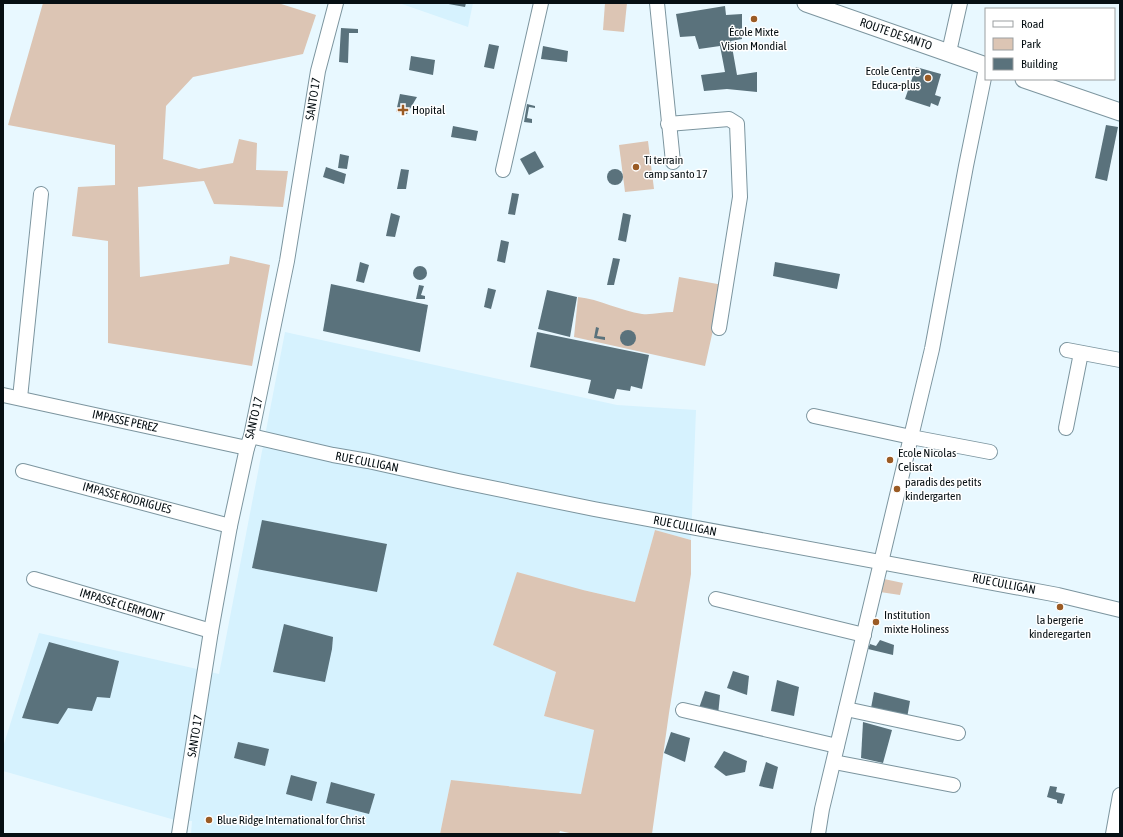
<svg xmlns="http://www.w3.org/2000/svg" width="1123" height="837" font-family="'Asap Condensed',sans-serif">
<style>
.built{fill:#d6f2fe}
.green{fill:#dcc5b4}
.building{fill:#5a727c}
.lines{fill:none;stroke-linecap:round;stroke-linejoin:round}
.minor-casing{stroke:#7c959f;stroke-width:16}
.major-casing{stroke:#7c959f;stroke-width:19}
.minor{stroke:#fff;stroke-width:14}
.major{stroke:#fff;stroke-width:17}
.poi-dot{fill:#9b5b24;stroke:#fff;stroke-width:1.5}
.labels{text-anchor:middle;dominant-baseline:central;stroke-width:3;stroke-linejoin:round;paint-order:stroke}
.poi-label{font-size:12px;fill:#060f13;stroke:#fff;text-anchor:start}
.street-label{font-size:12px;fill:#060f13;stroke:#fff}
</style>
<rect width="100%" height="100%" fill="#e8f8ff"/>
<g class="built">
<polygon points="399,3 473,3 468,27"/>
<polygon points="285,332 617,405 696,410 691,540 655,530 635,602 583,590 493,645 556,672 544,716 594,730 581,794 451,780 440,834 191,834 192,821 175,820 3,771 3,747 39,633 219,674"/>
</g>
<g class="green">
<polygon points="43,3 278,3 316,15 303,54 193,77 166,106 163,159 199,169 233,163 239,139 257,143 256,170 288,171 283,207 214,204 204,181 138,187 140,277 229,264 230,256 270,265 252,366 108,343 108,241 72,236 78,187 115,185 115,145 8,125"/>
<polygon points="605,3 627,3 624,32 603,30"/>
<polygon points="648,141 654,189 625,192 619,145"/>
<path d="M679,277l44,8 -18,81 -131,-29 4,-40c21,2 43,14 64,17 10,1 21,-2 31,-2z"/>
<polygon points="655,530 691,540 691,574 669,713 652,834 574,834 560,831 559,834 440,834 451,780 581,794 594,730 544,716 556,672 493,645 517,572 583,590 635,602"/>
<polygon points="884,579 903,583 900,595 880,592"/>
</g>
<g class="building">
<polygon points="443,3 466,3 465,7"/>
<polygon points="725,6 726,15 742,14 742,39 731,41 737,75 757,72 757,92 727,89 704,91 701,75 725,72 720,46 699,49 695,36 680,37 676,14"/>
<polygon points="341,28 358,29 358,33 349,33 348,63 339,62"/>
<polygon points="489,44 499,46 494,69 484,67"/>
<polygon points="543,46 568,51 567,62 541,59"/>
<polygon points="411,56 435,60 433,75 409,70"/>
<polygon points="916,67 941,74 935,95 941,97 938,106 931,103 930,107 905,99"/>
<polygon points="400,94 417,97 407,114 396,112"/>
<polygon points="527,104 535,106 535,108 529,107 527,118 532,119 532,123 524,122"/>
<polygon points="1106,125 1118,127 1107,181 1095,178"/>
<polygon points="453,126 478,131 476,141 451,137"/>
<polygon points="535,151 544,167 529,175 520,159"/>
<polygon points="340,154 349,156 347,169 338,168"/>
<polygon points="326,167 346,174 344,184 323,177"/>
<polygon points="401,169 409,170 406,189 397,189"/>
<circle cx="615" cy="177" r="8"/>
<polygon points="512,193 519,194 515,215 508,214"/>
<polygon points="391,213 400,216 395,237 386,236"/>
<polygon points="623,213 631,215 626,242 618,240"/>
<polygon points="501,240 509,242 505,263 497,261"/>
<polygon points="613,258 620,259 614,285 607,285"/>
<polygon points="360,262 369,265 364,283 356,281"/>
<polygon points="775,262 840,274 837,289 773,276"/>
<circle cx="420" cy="273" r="7"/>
<polygon points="331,284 428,305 420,352 323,331"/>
<polygon points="419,285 424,286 421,295 425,296 425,299 416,299"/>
<polygon points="488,288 496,290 491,309 484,307"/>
<polygon points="547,290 577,297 570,337 538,329"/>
<polygon points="596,327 599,328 597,336 605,337 605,340 594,338"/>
<circle cx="628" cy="338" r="8"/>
<polygon points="537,332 649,355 642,389 631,386 630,391 617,389 614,399 588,393 591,380 530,367"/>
<polygon points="262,520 387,544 377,592 252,568"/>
<polygon points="284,624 333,637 332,649 325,682 273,672"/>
<polygon points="880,640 894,645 893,655 868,649 870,644 876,646"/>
<polygon points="49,642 119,661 110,698 97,697 92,711 68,708 58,724 22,718"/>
<polygon points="733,671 749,676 747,695 727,688"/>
<polygon points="777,680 799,687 794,716 771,711"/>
<polygon points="705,691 720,695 718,715 699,708"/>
<polygon points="874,692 910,701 907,718 871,708"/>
<polygon points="863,722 892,730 883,763 861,758"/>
<polygon points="671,732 690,738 685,762 664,753"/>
<polygon points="238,742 269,749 265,766 234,758"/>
<polygon points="724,751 747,761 745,772 726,776 714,767"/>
<polygon points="766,762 778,767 773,789 759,786"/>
<polygon points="291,775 317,782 312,801 286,794"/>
<polygon points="331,782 375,794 369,814 326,803"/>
<polygon points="1050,786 1057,787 1056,792 1065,794 1062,804 1057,803 1057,800 1047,797"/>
</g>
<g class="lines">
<defs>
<g id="minor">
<polyline points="657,3 673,162"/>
<polyline points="949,52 960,3"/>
<polyline points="668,124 729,119 737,124 740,197 719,328"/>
<polyline points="503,170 541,3"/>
<polyline points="1067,350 1120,360"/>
<polyline points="3,395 247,448"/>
<polyline points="20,398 41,194"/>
<polyline points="814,416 911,437 990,452"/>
<polyline points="1066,428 1081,353"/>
<polyline points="251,436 333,455 368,461 458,481 594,509 1058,595 1120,610"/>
<polyline points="23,471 230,526"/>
<polyline points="34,579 211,631"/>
<polyline points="716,599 864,635"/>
<polyline points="846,709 958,733"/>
<polyline points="683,710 837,746"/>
<polyline points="834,762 953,785"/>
<polyline points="179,834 211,631 230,526 247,448 251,436 287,261 318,71 336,3"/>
<polyline points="818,834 822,809 932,349 966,166 986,68"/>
<polyline points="1113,834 1120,795"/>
</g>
<g id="major">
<polyline points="806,3 986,66"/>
<polyline points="1024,79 1120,112"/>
</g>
</defs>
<use href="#minor" class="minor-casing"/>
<use href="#major" class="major-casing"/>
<use href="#minor" class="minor"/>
<use href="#major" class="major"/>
</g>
<g class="poi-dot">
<circle cx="754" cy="19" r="4"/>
<circle cx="928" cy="78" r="4"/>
<path d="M401 104h4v4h4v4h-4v4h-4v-4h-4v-4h4z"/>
<circle cx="636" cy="167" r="4"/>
<circle cx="890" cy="460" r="4"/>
<circle cx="897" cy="489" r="4"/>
<circle cx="1060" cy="607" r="4"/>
<circle cx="876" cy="622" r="4"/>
<circle cx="209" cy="820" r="4"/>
</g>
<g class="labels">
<g class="poi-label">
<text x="754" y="32" text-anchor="middle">École Mixte<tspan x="754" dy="14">Vision Mondial</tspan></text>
<text x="920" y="71" text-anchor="end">Ecole Centre<tspan x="920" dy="14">Educa-plus</tspan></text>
<text x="412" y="110">Hopital</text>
<text x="644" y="160">Ti terrain<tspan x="644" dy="14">camp santo 17</tspan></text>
<text x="898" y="453">Ecole Nicolas<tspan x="898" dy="14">Celiscat</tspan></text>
<text x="905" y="482">paradis des petits<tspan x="905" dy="14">kindergarten</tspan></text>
<text x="884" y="615">Institution<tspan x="884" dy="14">mixte Holiness</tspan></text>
<text x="1060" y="620" text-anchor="middle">la bergerie<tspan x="1060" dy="14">kinderegarten</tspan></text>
<text x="217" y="820">Blue Ridge International for Christ</text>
</g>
<g class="street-label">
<text transform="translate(896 34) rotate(19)">ROUTE DE SANTO</text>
<text transform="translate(313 99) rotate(-81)">SANTO 17</text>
<text transform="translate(254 418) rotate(-77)">SANTO 17</text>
<text transform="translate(125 421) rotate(12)">IMPASSE PEREZ</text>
<text transform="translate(367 462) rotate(11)">RUE CULLIGAN</text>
<text transform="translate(127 498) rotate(15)">IMPASSE RODRIGUES</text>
<text transform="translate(685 526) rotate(11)">RUE CULLIGAN</text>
<text transform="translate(1004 584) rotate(11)">RUE CULLIGAN</text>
<text transform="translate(122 605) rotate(17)">IMPASSE CLERMONT</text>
<text transform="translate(195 736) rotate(-81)">SANTO 17</text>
</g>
</g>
<rect width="1123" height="837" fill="none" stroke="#060f13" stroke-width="8"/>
<rect x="985" y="8" width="130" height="72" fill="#ffffff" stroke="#9b9fa1"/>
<rect x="993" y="21" width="20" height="6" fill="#ffffff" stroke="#9b9fa1"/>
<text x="1021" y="28" font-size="12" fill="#060f13">Road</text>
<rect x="993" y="38" width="20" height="12" fill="#dcc5b4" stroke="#9b9fa1"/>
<text x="1021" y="48" font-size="12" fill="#060f13">Park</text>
<rect x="993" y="58" width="20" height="12" fill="#5a727c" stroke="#9b9fa1"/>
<text x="1021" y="68" font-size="12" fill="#060f13">Building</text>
</svg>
